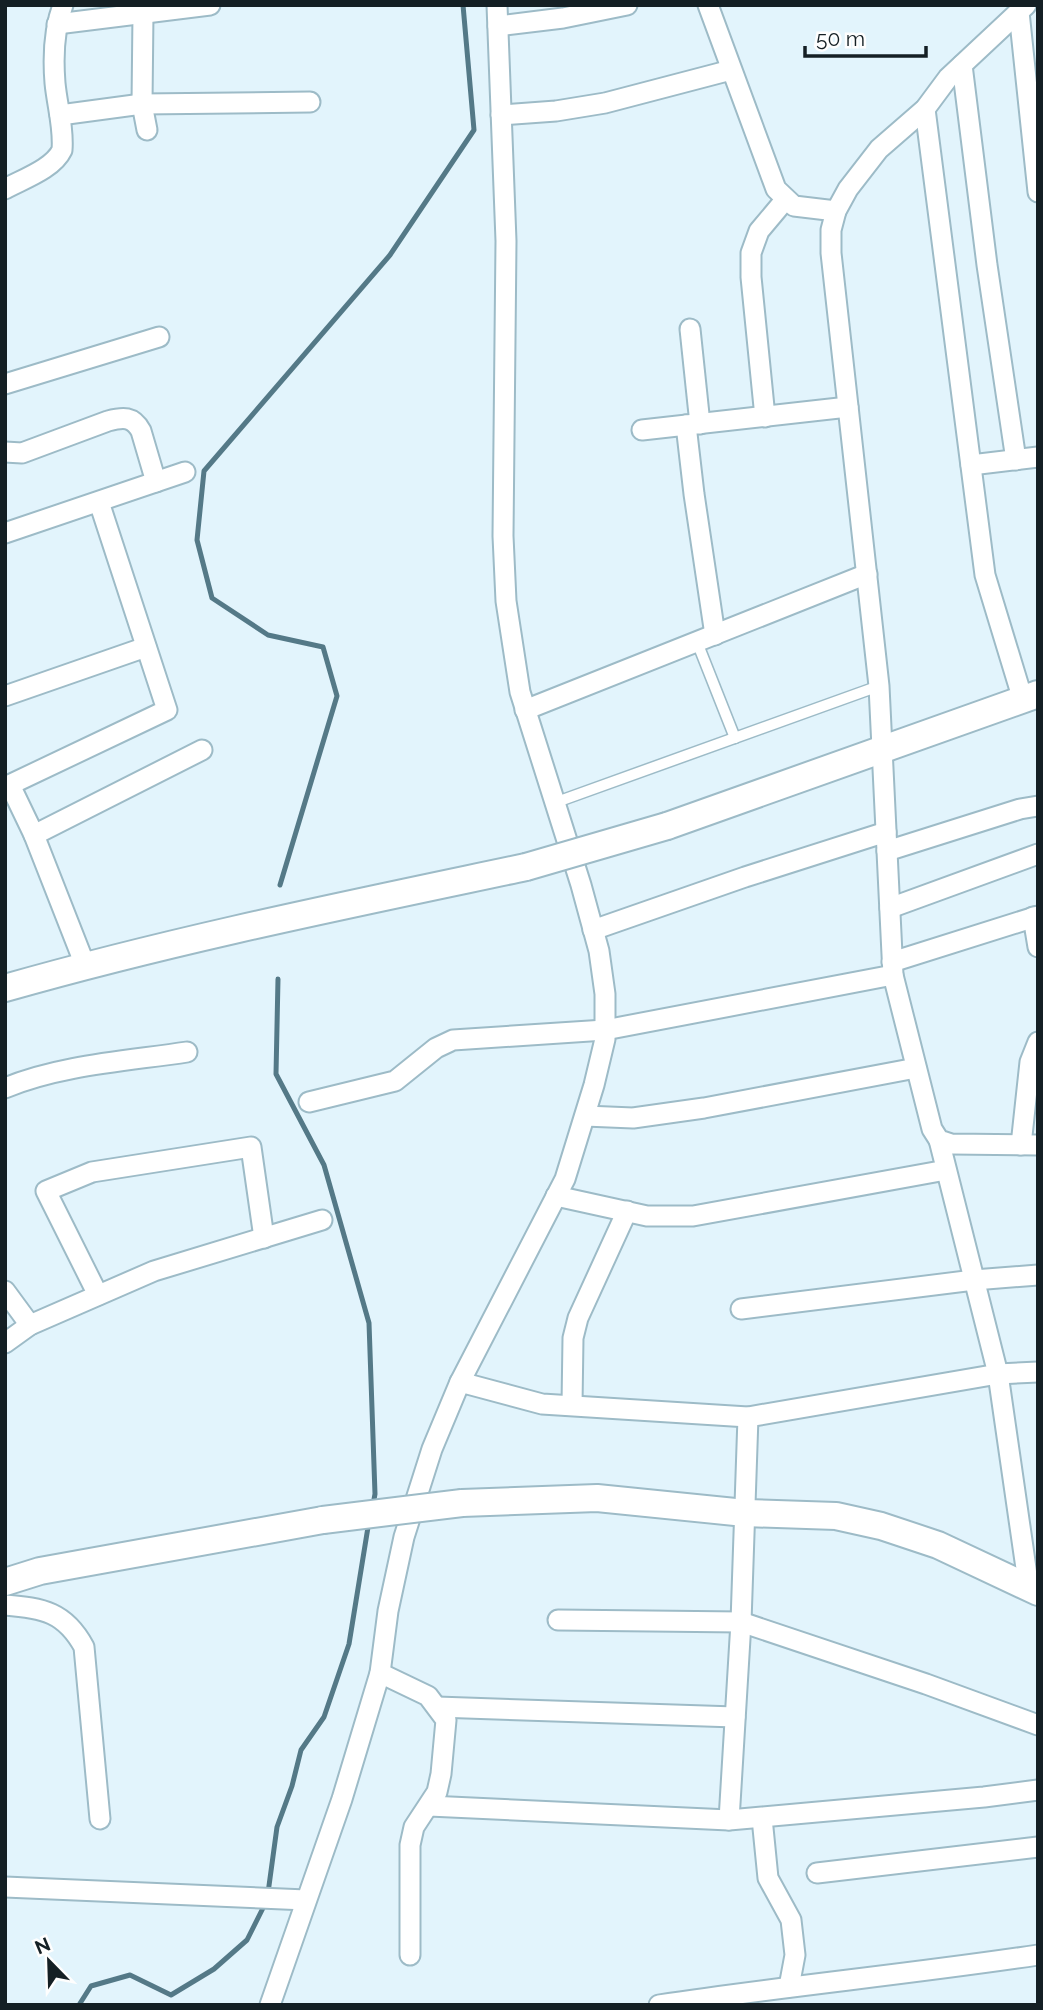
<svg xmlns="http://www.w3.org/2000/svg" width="1043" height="2010" font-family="Raleway,sans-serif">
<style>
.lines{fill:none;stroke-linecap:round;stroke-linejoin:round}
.stream{stroke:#547987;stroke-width:5}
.lane-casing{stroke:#9dbbc7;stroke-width:13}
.street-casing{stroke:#9dbbc7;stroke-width:23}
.secondary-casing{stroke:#9dbbc7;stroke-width:30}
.lane{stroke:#fff;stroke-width:10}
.street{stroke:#fff;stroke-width:19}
.secondary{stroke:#fff;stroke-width:26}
.secondary-bridge-casing{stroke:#9dbbc7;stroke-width:30;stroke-linecap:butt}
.secondary-bridge{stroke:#fff;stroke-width:26}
</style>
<rect width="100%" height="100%" fill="#e2f4fc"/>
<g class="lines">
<g class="stream">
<polyline points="280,885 337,696 323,647 268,635 212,598 197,540 204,471 390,255 474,130 463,5"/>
<polyline points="278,979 276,1074 324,1165 369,1323 375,1494 373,1505"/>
<polyline points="268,1893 277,1827 292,1786 301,1750 324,1717 349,1644 369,1521"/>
<polyline points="79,2005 91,1986 130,1975 171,1995 214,1969 247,1940 266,1902"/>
</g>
<defs>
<g id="lane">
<polyline points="697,642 735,738"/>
<polyline points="554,803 879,686"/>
</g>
<g id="street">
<polyline points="708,5 776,189 794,206 836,211"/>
<polyline points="1026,5 948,78 925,109 879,149 848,189 836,211 831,230 831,253 879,686 893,975 932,1129 939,1140 951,1144 1038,1145"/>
<polyline points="1019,12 1038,192"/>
<polyline points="143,13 142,104 147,130"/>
<polyline points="57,24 210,5"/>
<polyline points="498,26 563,18 627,5"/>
<polyline points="962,65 987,265 1016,460"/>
<polyline points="925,109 985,575 1023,700"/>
<polyline points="60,115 142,104 310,102"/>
<polyline points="501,115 556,111 605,103 731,70"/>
<path d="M5,189c18,-10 48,-20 57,-39 2,-23 -5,-45 -7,-67 -2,-25 -1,-54 8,-78"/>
<polyline points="690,329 700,424"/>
<polyline points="5,384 159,337"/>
<polyline points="765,417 751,277 751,253 759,231 785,200"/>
<polyline points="686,425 694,494 715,635"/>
<polyline points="642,430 848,407"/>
<path d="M5,452l17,1 86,-32c15,-4 25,-5 33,10l15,51"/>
<polyline points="971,465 1038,457"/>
<polyline points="5,533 185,472"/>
<polyline points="5,696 146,647"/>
<polyline points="525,710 867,574"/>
<polyline points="10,785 34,835 85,965"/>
<polyline points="5,787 167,710 99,502"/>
<polyline points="34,835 202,750"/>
<polyline points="887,851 1020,809 1038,806"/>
<polyline points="890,908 1038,854"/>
<polyline points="1033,917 1038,947"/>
<polyline points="593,930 745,877 886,832"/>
<polyline points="892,962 1038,916"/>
<path d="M5,1088c55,-23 123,-27 182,-36"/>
<polyline points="309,1102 395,1081 436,1048 453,1040 605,1030 893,975"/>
<polyline points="585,1116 633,1118 704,1108 916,1068"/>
<polyline points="939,1140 998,1374 1029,1589"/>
<polyline points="1021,1145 1030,1062 1038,1042"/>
<polyline points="556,1196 647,1216 693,1216 946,1170"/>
<polyline points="5,1291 30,1325"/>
<polyline points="98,1295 46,1191 92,1172 251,1147 264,1238"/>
<polyline points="741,1309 974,1280 1038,1275"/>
<polyline points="5,1343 30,1325 154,1271 322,1220"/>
<polyline points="460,1382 542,1404 748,1417 998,1374 1038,1372"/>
<polyline points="572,1405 573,1338 578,1318 627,1211"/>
<path d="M5,1605c38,3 60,7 79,42l16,172"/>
<polyline points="558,1620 741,1622 926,1684 1038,1725"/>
<polyline points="380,1673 428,1696 446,1720 441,1774 437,1792 414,1827 410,1845 410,1955"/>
<polyline points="437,1707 735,1717"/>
<polyline points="429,1806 729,1820 984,1797 1038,1790"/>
<polyline points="762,1818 768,1878 791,1920 795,1955 789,1987"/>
<polyline points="729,1820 741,1622 748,1417"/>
<polyline points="817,1873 1038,1847"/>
<polyline points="5,1887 306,1900"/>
<polyline points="270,2005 342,1799 380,1673 388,1611 404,1537 432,1449 460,1382 565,1179 594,1085 605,1039 605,994 599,951 581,885 520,692 506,601 503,536 506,241 497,5"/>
<path d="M659,2005c126,-19 253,-31 379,-50"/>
</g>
<g id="secondary">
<polyline points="667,826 1038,694"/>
<path d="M5,988c172,-49 346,-84 521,-121"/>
<polyline points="462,1503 597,1498 745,1513 836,1516 881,1526 938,1545 1038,1592"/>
<polyline points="5,1582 40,1571 323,1520"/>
</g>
</defs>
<use href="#lane" class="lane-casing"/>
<use href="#street" class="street-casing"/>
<use href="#secondary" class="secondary-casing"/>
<use href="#lane" class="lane"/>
<use href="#street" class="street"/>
<use href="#secondary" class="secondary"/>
<defs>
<g id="secondary-bridge">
<polyline points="526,867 667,826"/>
<polyline points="323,1520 462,1503"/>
</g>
</defs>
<use href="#secondary-bridge" class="secondary-bridge-casing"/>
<use href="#secondary-bridge" class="secondary-bridge"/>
</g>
<rect width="1043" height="2010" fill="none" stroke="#141f24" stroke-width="14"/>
<g transform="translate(49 1961) rotate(337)" stroke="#fefefe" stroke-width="5" paint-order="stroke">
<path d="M0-5L12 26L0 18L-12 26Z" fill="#141f24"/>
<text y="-10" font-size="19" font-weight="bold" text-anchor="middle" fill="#141f24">N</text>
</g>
<path d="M805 46v10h121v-10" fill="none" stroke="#141f24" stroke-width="3.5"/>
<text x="816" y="46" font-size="21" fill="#141f24" stroke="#fefefe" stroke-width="5" paint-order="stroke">50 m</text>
</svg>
